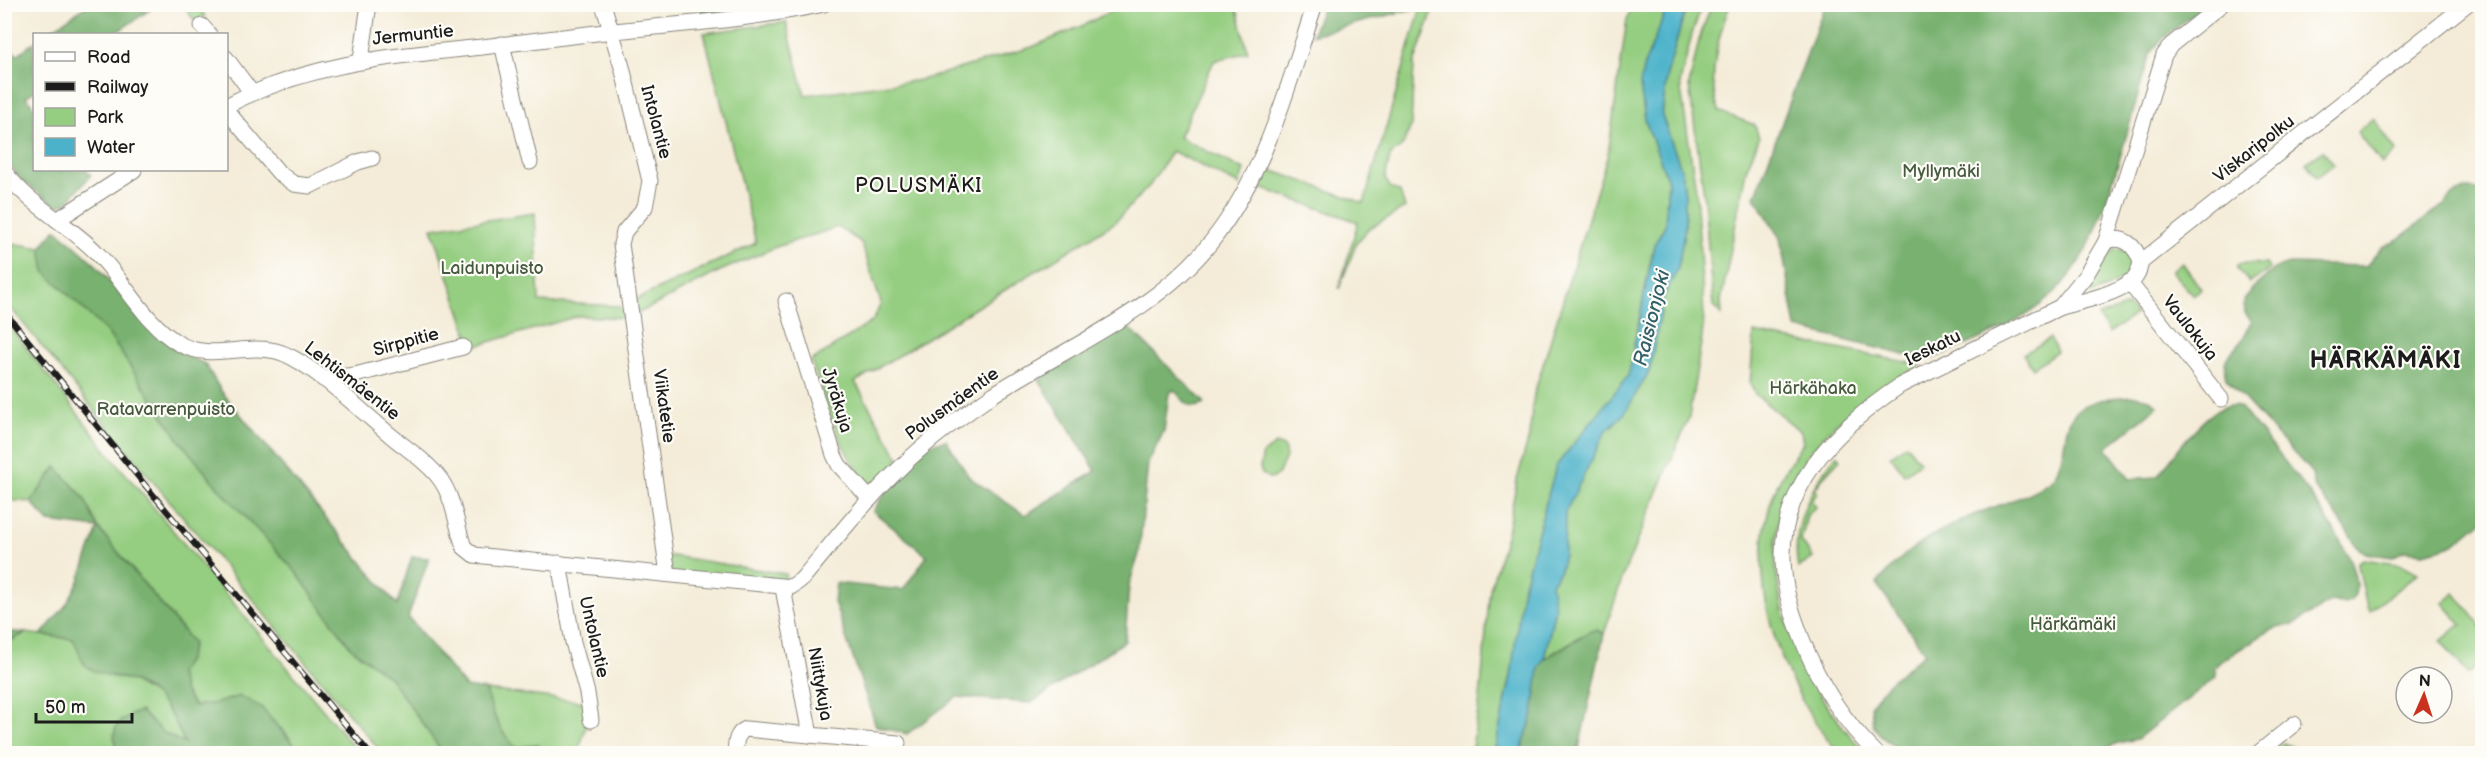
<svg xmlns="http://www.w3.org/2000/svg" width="2487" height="758" font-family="'Balsamiq Sans',sans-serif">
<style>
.green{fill:#95ce81;stroke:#58754e;stroke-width:1.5}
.forest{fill:#78b16f;stroke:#4a6646;stroke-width:1.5}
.water{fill:#4bb2ca;stroke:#346773;stroke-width:1.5}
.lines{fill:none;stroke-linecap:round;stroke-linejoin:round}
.minor-casing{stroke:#88847a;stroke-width:17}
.minor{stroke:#fff;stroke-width:15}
.rail-casing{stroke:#1c1c1c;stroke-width:6}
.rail{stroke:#fdfcf7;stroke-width:4;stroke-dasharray:11;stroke-linecap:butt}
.labels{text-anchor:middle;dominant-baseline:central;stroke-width:4.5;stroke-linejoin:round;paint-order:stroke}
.street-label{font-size:18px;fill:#1c1c1c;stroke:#fdfcf7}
.park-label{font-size:18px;fill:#465a3f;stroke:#fdfcf7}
.neighbourhood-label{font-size:20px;letter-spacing:1.5px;fill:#1c1c1c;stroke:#fdfcf7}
.water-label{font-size:20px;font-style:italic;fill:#31606a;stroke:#fdfcf7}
.district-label{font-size:24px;font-weight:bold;letter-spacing:1.5px;fill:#1c1c1c;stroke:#fdfcf7}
</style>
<rect width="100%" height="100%" fill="#fdfcf7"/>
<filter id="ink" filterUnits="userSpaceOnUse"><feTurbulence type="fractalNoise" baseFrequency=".0167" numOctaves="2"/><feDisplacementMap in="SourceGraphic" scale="12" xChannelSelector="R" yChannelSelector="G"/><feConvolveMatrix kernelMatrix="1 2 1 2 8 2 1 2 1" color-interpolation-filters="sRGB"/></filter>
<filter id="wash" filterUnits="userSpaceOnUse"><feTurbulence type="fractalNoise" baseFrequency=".008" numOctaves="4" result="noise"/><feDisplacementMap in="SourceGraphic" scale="24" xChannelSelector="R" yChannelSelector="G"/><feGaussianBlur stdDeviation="1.35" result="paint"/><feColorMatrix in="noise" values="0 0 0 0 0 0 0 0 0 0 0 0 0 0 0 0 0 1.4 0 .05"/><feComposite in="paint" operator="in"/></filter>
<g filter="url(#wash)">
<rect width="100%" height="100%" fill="#f4ecd8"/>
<g class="green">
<path d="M1712,4l18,1c-11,27 -25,80 -10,107l35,13 4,13 -13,32 -25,131 1,14 -9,-9 -10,-119 -14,-102 11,-49z"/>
<polygon points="183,5 197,5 205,16 196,23"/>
<path d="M1123,5h113l12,47 -34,9 -35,76 65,33 -5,15 -67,-34 -22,34 -36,38 -259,159 44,76 -23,34c-39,-39 -46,-82 -65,-131l62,-40 8,-18 -20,-61 -23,-15 -62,20 -56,24 -83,43 -2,-14 121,-57 -52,-210 82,-11 19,73 116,-15 111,-33 52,-22z"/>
<polygon points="1633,5 1668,5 1645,120 1668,181 1665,225 1654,245 1628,376 1556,466 1522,592 1511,676 1494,753 1471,754 1480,698 1490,589 1507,533 1517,480 1529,437 1534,394 1608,154 1627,19"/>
<polygon points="1687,5 1702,5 1692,34 1680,83 1696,190 1704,316 1702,337 1689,417 1624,573 1604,634 1597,630 1579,637 1544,659 1555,609 1551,584 1560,570 1564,555 1565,513 1606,430 1613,426 1649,372 1664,296 1678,268 1685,227 1685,195 1682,171 1662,116 1667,74"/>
<polygon points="1421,7 1432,13 1414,64 1411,126 1403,145 1390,156 1385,179 1391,188 1400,192 1405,208 1370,228 1357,242 1339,289 1358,222 1258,187 1265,168 1364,203"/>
<polygon points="2373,118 2396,151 2382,164 2357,132"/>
<polygon points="2323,150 2334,164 2317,177 2306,163"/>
<polygon points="535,213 539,302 619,306 626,318 578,316 472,347 432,228"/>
<polygon points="56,229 96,265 135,311 174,349 205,364 221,391 397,605 412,557 429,558 408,617 466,687 391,678 443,753 382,753 129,453 5,301 4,242 41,248"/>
<path d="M2114,249l14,2c14,28 -23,38 -44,45l-3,-4z"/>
<polygon points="2182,262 2201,289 2193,295 2171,271"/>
<polygon points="2242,263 2266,264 2270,269 2250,283 2237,269 2237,265"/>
<polygon points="2128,306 2136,314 2109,333 2098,316"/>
<polygon points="4,319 114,460 359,753 301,753 283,730 240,696 217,703 194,707 184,691 179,673 188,660 193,643 98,528 84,498 56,467 31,502 5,500"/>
<path d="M1754,333l168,32c-111,59 -176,135 -133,265 16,46 43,88 77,123h-27c-59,-67 -100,-180 -62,-267 6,-15 17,-29 26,-43l-2,-11 -46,-38 -5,-10z"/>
<polygon points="2050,338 2057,351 2033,368 2023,354"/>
<polygon points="1276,444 1284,447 1286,457 1278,475 1271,479 1262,474 1260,468 1263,453"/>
<polygon points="1906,444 1920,462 1904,474 1891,456"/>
<path d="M1837,454l3,5c-9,10 -18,18 -25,31l3,3 -7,7 5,7 -9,8 -6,26 12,17 -15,10c-8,-41 14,-83 39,-114z"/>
<polygon points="666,555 786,574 783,588 668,574"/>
<polygon points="2363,559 2403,565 2418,573 2370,611 2367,608 2358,565 2358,562"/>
<polygon points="2455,593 2482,627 2482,662 2468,674 2441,641 2461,624 2443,603"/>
<polygon points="25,633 74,639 106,675 130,680 159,697 176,723 185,745 116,751 125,753 5,754 5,644"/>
<path d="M486,690l99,12 1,25 -8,26h-32l-10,-9 -20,5c-18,-19 -23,-34 -30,-59z"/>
<polygon points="2283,743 2299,750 2295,753 2267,754"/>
</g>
<g class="forest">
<polygon points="1412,4 1421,7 1312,35 1323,5"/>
<polygon points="88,5 88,4 157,5 114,34 45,34"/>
<polygon points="699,5 780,5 702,13"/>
<path d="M1825,5h381l-43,33 -13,15c-10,34 -19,68 -29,101 -15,50 -28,100 -66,138 -32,32 -78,48 -119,65l-11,3 -129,-32 -16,-90 -25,-41z"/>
<polygon points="34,42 34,91 26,97 34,107 34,170 86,170 91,175 66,203 57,206 20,179 5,157 5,43 17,55"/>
<path d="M2466,189l16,1v331l-28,23 -11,4 -20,5 -19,-2 -12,6 -26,-4 -8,-5 -25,-38 -18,-21 -3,-16 -86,-94c-5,-24 4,-22 16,-39 4,-5 6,-12 10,-18l-7,-9 -1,-12 8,-12 24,-21 13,-4 77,2 16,-19 16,-8 47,-35 7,-8z"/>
<path d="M56,229l40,36 39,46 39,38 31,15 16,27 176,214 15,-48 17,1 -21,59 57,70 21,3c7,25 12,39 30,58l21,-4 9,9h-103l-53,-75 -39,-30 -56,-77 -81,-88 -34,-42 -73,-109 -62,-60 -4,-24z"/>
<path d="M1126,325l79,78c-16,10 -20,-2 -31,-13l-5,3 -5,38 -16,32 -9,91 -10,31 -4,56 -94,62 -74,-6 -50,37 -31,-8 -42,-124 2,-19 67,7 24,-34 -54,-45 28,-44 22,-21 23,-6 23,37 56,38 71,-44 -57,-91z"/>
<path d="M2135,396l14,3 9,7 -52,42 24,31 27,-2c16,-20 51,-74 78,-72l6,3c27,34 126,144 114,186 -4,11 -14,10 -23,7l-38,23 -24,6 -49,31 -7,7 2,4v5l-79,62 -19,4 -22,10h-194l-21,-17 -8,-11 -2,-20 17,-22 37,-30 -48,-69c27,-35 58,-52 99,-70 28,-12 49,-15 75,-34 5,-3 6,-9 8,-15 6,-14 5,-27 9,-40 8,-26 45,-28 67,-29z"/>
<path d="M56,467l28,31 14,30 95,115 -5,17 -9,13 5,18 10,15 23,-3 23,-7 21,11 40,46 -176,1 -9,-3c-5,-26 0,-30 24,-40l24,22 21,11c-11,-28 -26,-54 -56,-64 -14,-5 -32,-4 -44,-15 -5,-6 -8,-19 -12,-26l-32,-4 25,-30 13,-24 19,-53 -49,-6 -18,-20z"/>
<polygon points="1597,630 1604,634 1578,753 1520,754 1533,714 1539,668 1544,659 1590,631"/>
<polygon points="5,631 25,633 5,644"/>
</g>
<polygon class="water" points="1668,5 1687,5 1667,74 1662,116 1682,171 1685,195 1685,227 1678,268 1664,296 1649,372 1624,414 1606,431 1565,513 1564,555 1560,570 1551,584 1555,608 1544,659 1539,668 1533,714 1520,753 1494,753 1511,676 1522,592 1556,466 1628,376 1654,245 1665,225 1668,181 1645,120 1640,85 1643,68"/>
</g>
<g filter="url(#ink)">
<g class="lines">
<defs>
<g id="minor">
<polyline points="603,4 622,67 650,181 645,207 624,232 621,244 668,574"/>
<polyline points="202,26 209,34"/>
<polyline points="502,44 530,162"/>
<polyline points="226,58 252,93"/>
<polyline points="361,60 369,4"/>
<path d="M226,106c81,-43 167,-50 256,-59 43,-5 87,-11 131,-16 71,-7 141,-12 211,-27"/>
<polyline points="226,110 279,173 294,184 310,186 358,162 372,158"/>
<path d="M4,171c25,34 63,52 92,81 27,27 49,72 82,91 32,19 65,0 98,8 32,8 85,60 113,83 16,14 38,27 51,45 14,19 16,46 24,68l10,8 317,32 11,-8c32,-38 63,-78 99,-112 28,-28 61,-51 93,-73 74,-48 162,-82 218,-153 54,-69 76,-155 103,-237"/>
<polyline points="57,220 134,170"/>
<path d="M2106,241c18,-6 29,4 35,21"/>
<polyline points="2129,282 2221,399"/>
<polyline points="786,301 834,455 839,465 870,499"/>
<path d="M2060,307c20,-5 57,-13 73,-27 6,-5 6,-11 8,-18l326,-258"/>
<polyline points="323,379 355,375 463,347"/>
<polyline points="559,563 573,642 587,693 591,720"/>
<polyline points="783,588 810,735 898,743"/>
<path d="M735,754c1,-11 0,-20 11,-25l64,6"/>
<path d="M1877,754c-33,-32 -59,-73 -75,-115 -8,-21 -16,-43 -18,-66 -10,-85 53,-145 117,-188l159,-78 26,-32 20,-34 58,-186 7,-10 51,-41"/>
<polyline points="2257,754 2294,724"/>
</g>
</defs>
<use href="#minor" class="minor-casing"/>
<use href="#minor" class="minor"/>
<defs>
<polyline id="rail" points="4,311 140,479 370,754"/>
</defs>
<use href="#rail" class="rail-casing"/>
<use href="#rail" class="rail"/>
</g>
</g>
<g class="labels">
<g class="street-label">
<text transform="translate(413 35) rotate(-6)">Jermuntie</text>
<text transform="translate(656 122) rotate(75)">Intolantie</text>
<text transform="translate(2254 149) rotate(-38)">Viskaripolku</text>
<text transform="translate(2190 328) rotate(52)">Vaulokuja</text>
<text transform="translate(406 342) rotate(-15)">Sirppitie</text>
<text transform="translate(1933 348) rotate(-26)">Ieskatu</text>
<text transform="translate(352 381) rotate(38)">Lehtismäentie</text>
<text transform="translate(837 400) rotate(73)">Jyräkuja</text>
<text transform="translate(952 404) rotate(-36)">Polusmäentie</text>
<text transform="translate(664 406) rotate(82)">Viikatetie</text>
<text transform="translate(594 637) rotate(77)">Untolantie</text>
<text transform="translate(820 684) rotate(80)">Niittykuja</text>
</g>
<g class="park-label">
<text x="1941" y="171">Myllymäki</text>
<text x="492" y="268">Laidunpuisto</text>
<text x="1813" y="388">Härkähaka</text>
<text x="166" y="409">Ratavarrenpuisto</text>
<text x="2073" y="624">Härkämäki</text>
</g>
<g class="neighbourhood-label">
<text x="919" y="186">POLUSMÄKI</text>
</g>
<g class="water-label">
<text transform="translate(1652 318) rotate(-76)">Raisionjoki</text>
</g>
<g class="district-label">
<text x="2386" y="360">HÄRKÄMÄKI</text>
</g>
</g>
<rect width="2487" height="758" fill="none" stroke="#fdfcf7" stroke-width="24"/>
<rect x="33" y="33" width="195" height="138" fill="#fdfcf7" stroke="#a3a29f" stroke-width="1.5"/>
<rect x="45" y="52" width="30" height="9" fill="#ffffff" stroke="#a3a29f" stroke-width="1.5"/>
<text x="87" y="63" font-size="18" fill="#1c1c1c">Road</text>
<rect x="45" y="82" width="30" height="9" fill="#1c1c1c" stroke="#a3a29f" stroke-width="1.5"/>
<text x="87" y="93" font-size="18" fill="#1c1c1c">Railway</text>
<rect x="45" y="108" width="30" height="18" fill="#95ce81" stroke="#a3a29f" stroke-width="1.5"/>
<text x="87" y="123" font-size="18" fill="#1c1c1c">Park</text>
<rect x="45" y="138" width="30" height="18" fill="#4bb2ca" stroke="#a3a29f" stroke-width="1.5"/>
<text x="87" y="153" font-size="18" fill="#1c1c1c">Water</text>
<g transform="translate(2424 695) rotate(3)"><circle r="28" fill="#fdfcf7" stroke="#a3a29f" stroke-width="1.5"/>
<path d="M0-4.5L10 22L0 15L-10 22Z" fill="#c8321e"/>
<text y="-9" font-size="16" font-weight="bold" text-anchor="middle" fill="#1c1c1c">N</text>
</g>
<path d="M36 713v9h96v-9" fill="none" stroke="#1c1c1c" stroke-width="3"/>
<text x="45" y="713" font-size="18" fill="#1c1c1c" stroke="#fdfcf7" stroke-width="4.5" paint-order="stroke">50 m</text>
</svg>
